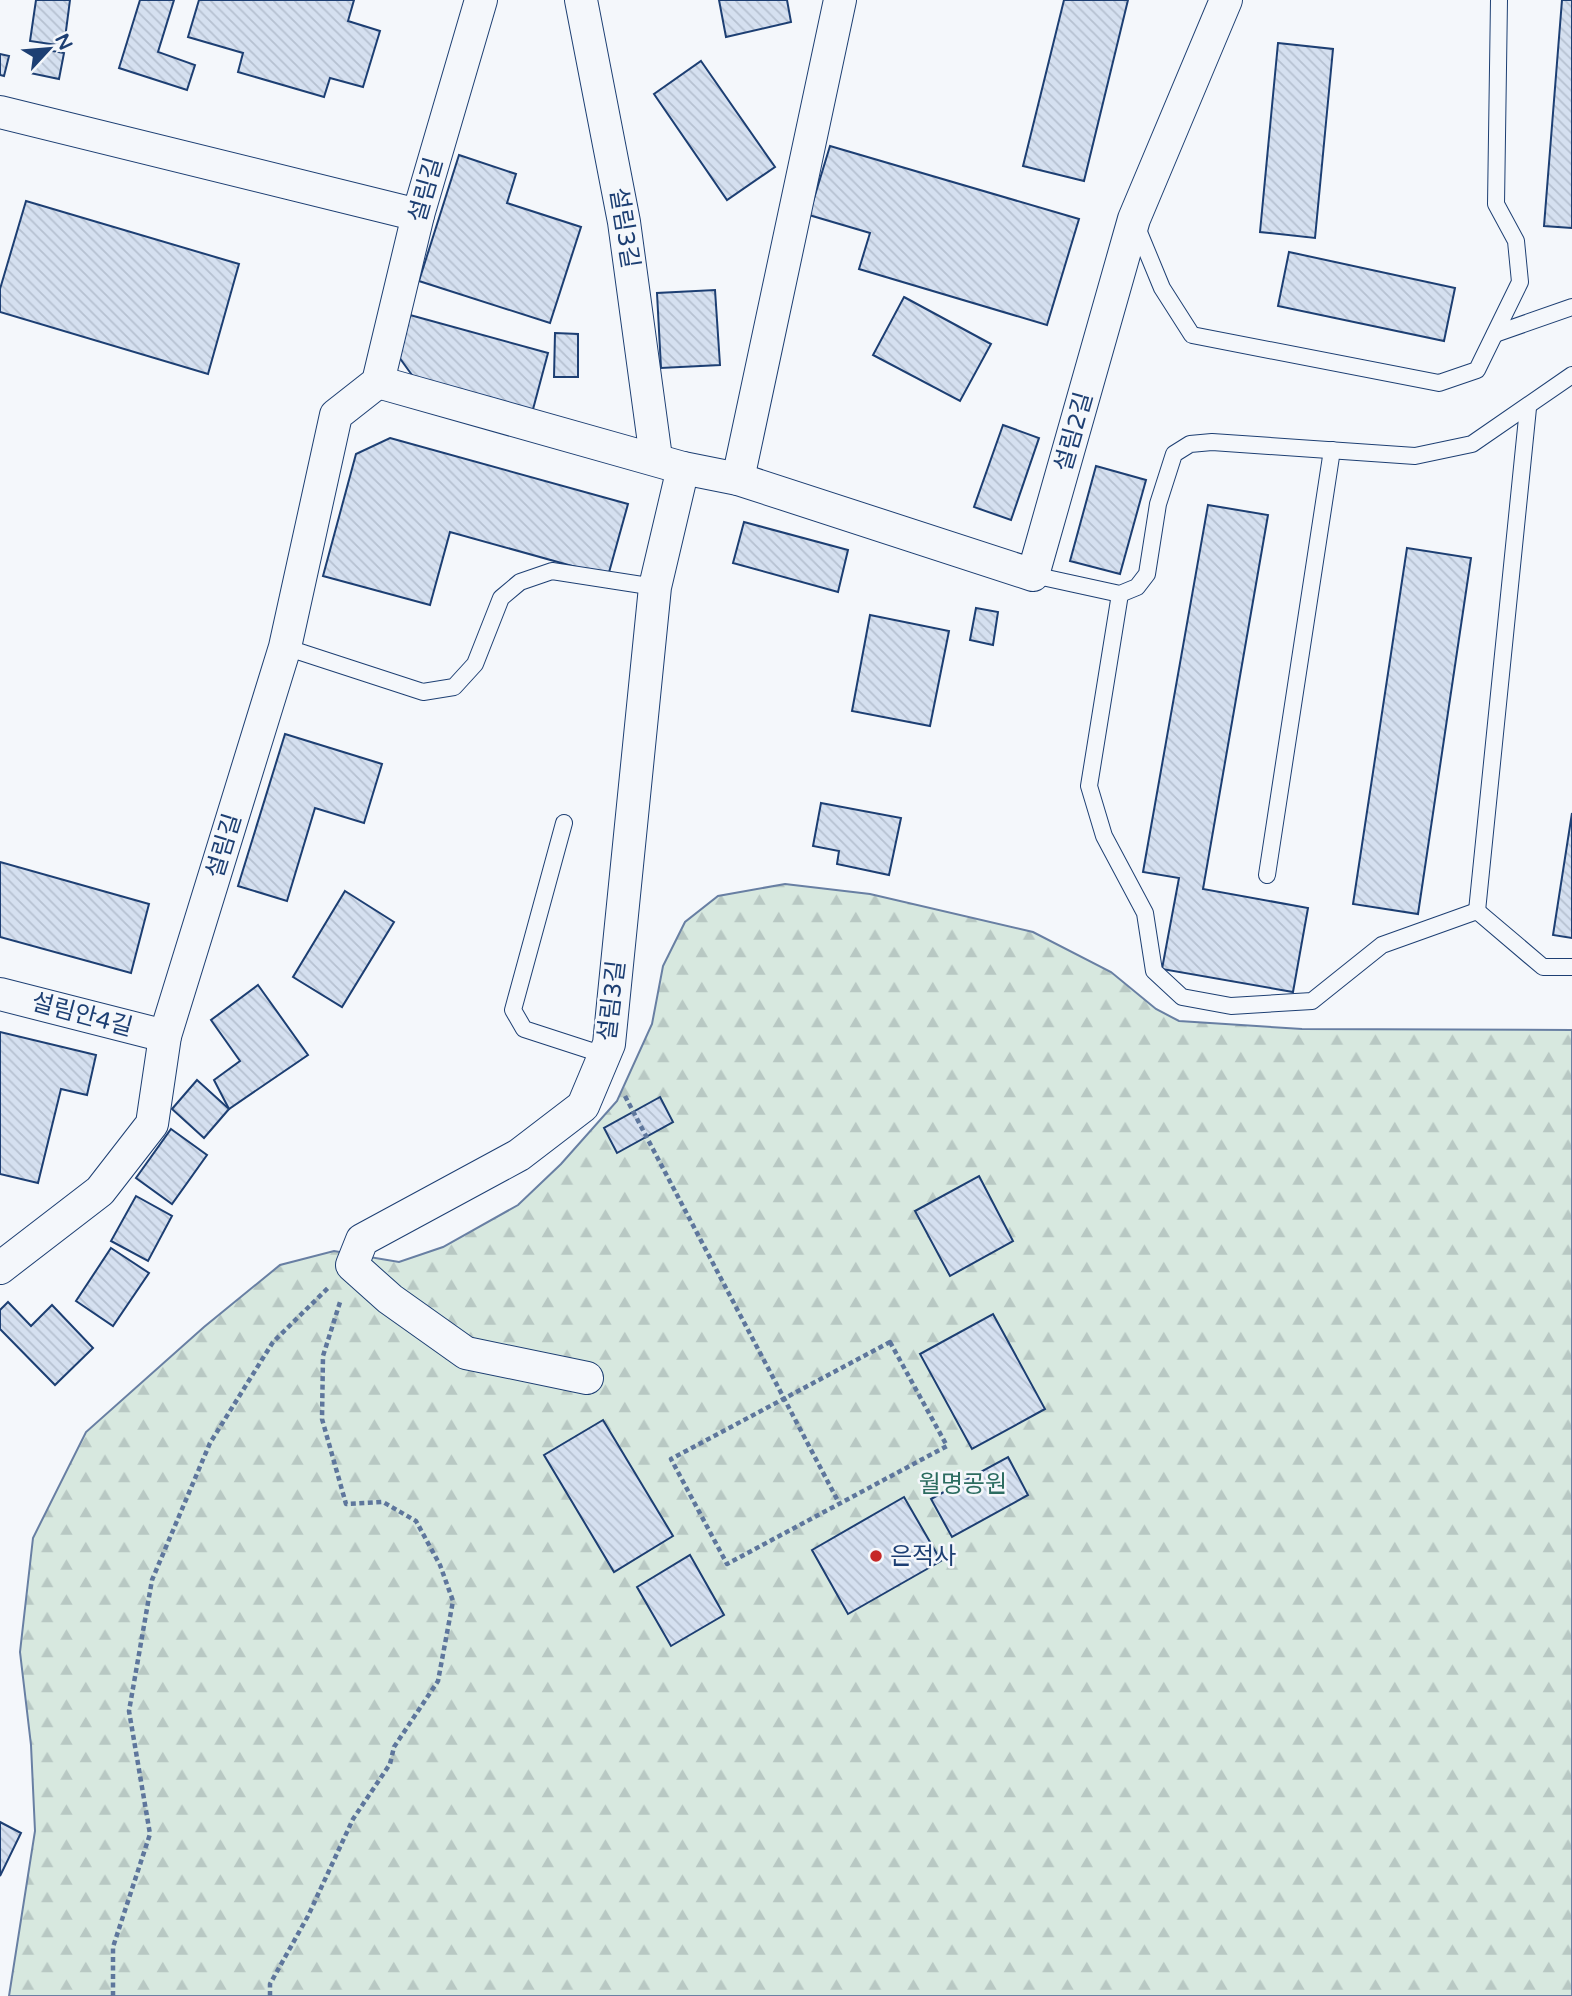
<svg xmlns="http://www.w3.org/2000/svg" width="1572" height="1996" font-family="'Varela Round','Noto Sans KR',sans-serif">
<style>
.forest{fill:url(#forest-firs);stroke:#687fa3;stroke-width:2}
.building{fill:url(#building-back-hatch);stroke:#1d3f73;stroke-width:2}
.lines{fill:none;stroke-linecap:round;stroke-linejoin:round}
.lane-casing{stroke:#1d3f73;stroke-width:18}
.street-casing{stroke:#1d3f73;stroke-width:34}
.path{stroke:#5e769c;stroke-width:4.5;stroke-dasharray:5 3.5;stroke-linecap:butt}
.lane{stroke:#f4f7fb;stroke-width:16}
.street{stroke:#f4f7fb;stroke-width:32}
.poi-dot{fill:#c62828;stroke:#f4f7fb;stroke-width:2.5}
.labels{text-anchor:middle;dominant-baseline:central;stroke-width:5;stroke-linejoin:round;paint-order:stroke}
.street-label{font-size:24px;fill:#1d3f73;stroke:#f4f7fb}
.park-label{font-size:24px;fill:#2c6c60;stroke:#f4f7fb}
.poi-label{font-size:24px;fill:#1d3f73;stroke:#f4f7fb;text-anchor:start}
</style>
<defs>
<pattern id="forest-firs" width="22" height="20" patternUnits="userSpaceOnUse" patternTransform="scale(1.75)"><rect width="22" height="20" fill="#d7e8df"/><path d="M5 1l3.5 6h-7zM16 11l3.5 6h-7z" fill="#b8c8c3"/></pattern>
<pattern id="building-back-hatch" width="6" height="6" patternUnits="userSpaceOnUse" patternTransform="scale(1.75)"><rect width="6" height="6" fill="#d5e0f0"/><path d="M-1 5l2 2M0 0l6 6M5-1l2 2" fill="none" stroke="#b6c1d1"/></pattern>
</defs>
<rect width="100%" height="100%" fill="#f4f7fb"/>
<polygon class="forest" points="785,884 870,894 1033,932 1111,972 1156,1009 1179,1021 1302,1029 1572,1030 1572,1996 9,1996 35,1831 31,1745 20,1652 33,1538 86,1432 204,1327 280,1265 334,1251 399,1262 443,1247 518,1205 561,1164 617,1101 652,1024 663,966 685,922 718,896"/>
<g class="building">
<polygon points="36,0 70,0 64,46 30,41"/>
<polygon points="140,0 174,0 158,52 195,65 187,90 119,68"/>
<polygon points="199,0 354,0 348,21 380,31 363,87 330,78 324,97 238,72 243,53 188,37"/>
<polygon points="719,0 787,0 791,22 726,37"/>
<polygon points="1064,0 1128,0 1084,181 1023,166"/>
<polygon points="1562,0 1572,0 1572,228 1544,226"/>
<polygon points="1278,43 1333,49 1315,238 1260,232"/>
<polygon points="35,48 64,53 59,79 30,73"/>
<polygon points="0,54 9,56 4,76 0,75"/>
<polygon points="701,61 775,167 727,200 654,94"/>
<polygon points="830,146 1079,219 1047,325 859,269 870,233 809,215"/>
<polygon points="459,155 516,174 507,203 581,227 550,323 419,281"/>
<polygon points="26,201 239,264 208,374 0,312 0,289"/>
<polygon points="1289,252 1455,288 1444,341 1278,306"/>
<polygon points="715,290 720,365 661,368 657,293"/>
<polygon points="904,297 991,344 960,401 873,355"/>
<polygon points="410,315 548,353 532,413 417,382 399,357"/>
<polygon points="555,333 578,334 578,377 554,377"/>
<polygon points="1003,425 1039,438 1011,520 974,507"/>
<polygon points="390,438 628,504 608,576 450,532 430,605 323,576 356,454"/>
<polygon points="1096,466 1146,480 1120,574 1070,561"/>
<polygon points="1208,505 1268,515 1203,889 1308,908 1293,992 1162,969 1179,878 1143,872"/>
<polygon points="744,522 848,550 838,592 733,563"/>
<polygon points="1407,548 1471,558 1418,914 1353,904"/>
<polygon points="976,608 998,612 993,645 970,640"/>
<polygon points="870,615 949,631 930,726 852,711"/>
<polygon points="285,734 382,764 364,823 315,808 287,901 238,886"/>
<polygon points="821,803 901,818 889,875 837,864 839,851 813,846"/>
<polygon points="1572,813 1572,938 1553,935"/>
<polygon points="0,862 149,904 131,973 0,937"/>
<polygon points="345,891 394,922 342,1007 293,977"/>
<polygon points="258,985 308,1055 229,1109 214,1080 240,1061 211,1020"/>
<polygon points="0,1032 96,1055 87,1095 61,1089 38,1183 0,1174"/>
<polygon points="197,1080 229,1109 204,1138 172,1109"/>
<polygon points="660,1097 673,1122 617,1153 604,1128"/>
<polygon points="171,1129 207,1155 172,1204 136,1178"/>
<polygon points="979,1176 1013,1241 950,1276 915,1211"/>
<polygon points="136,1196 172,1216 148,1261 111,1241"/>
<polygon points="111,1248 149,1273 113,1326 76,1301"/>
<polygon points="8,1302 31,1326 52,1305 93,1348 55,1385 0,1329 0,1310"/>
<polygon points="993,1314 1045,1409 972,1449 920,1354"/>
<polygon points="603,1420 673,1536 614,1572 544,1455"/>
<polygon points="1008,1457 1028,1495 952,1537 931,1499"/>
<polygon points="904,1497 941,1561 848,1614 812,1550"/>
<polygon points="690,1555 724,1615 671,1646 637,1587"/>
<polygon points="0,1822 21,1833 0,1876"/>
</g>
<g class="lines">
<defs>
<g id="lane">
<polyline points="1136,225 1162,288 1192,335 1439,383 1477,370 1520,282 1516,241 1496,204 1499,0"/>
<polyline points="1495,334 1572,307"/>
<polyline points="1033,575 1120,594 1137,587 1147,574 1158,504 1174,454 1190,444 1212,442 1415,456 1472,444 1572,375"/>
<polyline points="1120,594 1089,786 1104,836 1145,913 1154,971 1182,997 1231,1006 1312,1001 1382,945 1477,911 1543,967 1572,967"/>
<polyline points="285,647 423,692 454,687 475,664 501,598 520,582 552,571 655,587"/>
<polyline points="564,823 513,1010 524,1029 604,1055"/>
<polyline points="1267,875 1332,450"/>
<polyline points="1477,911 1528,408"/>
</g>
<g id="street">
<polyline points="581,0 624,222 656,458"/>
<polyline points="0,112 418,215"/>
<polyline points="378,382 683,468 738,479 1033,575 1134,219 1226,0"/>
<polyline points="738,479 840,0"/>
<polyline points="0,994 165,1036"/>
<polyline points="0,1268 100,1191 152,1124 165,1036 285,647 336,415 378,382 418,215 481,0"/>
<polyline points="587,1378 466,1353 390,1299 352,1265 362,1240 519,1155 583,1106 609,1044 655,587 683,468"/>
</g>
</defs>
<use href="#lane" class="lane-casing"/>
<use href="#street" class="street-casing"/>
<g class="path">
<polyline points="625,1096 839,1503"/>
<polygon points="890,1342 947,1446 727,1564 671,1459"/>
<polyline points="113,1996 113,1947 150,1834 129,1711 152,1580 210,1443 273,1342 329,1287"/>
<polyline points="270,1996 270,1984 308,1916 353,1819 390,1764 394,1747 438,1681 453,1601 440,1565 416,1521 383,1502 346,1504 322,1419 323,1356 341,1299"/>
</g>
<use href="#lane" class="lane"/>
<use href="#street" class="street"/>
</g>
<circle class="poi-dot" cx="876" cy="1556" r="7"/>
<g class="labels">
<g class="street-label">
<text transform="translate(426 190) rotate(-74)">설림길</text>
<text transform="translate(624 228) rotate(81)">설림3길</text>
<text transform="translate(1074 432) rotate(-74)">설림2길</text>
<text transform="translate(224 846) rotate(-73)">설림길</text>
<text transform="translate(612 1001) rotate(-83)">설림3길</text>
<text transform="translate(82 1015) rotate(15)">설림안4길</text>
</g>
<g class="park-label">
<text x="963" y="1484">월명공원</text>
</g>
<g class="poi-label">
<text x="890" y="1556">은적사</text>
</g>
</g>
<g transform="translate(49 49) rotate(64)" stroke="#f4f7fb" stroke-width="5" paint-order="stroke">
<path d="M0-5L12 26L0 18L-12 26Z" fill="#1d3f73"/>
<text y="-10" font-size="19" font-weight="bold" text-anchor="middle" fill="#1d3f73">N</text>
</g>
</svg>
